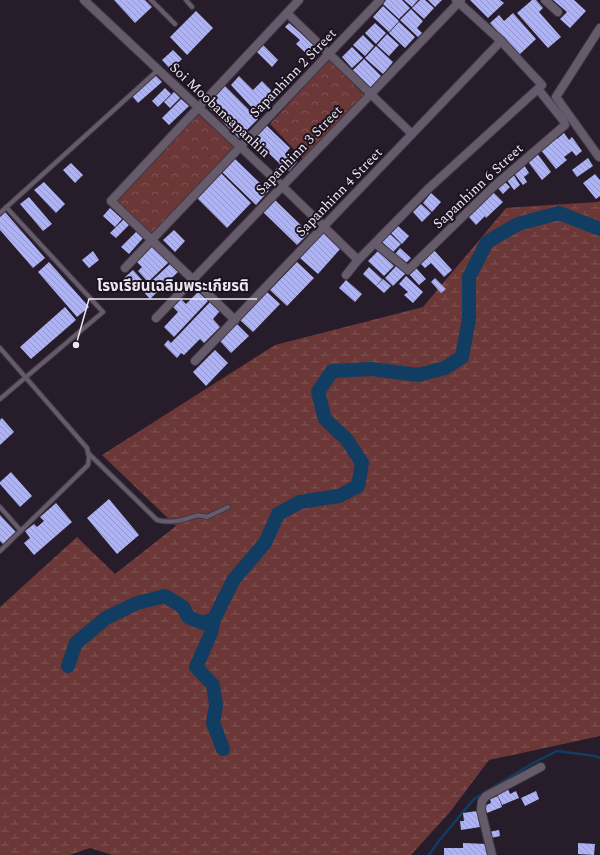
<svg xmlns="http://www.w3.org/2000/svg" width="600" height="855" font-family="Spectral,'Noto Sans Thai',serif">
<style>
.forest{fill:url(#forest-crowns)}
.wetland{fill:url(#wetland-marsh)}
.lines{fill:none;stroke-linecap:round;stroke-linejoin:round}
.stream{stroke:#103d61;stroke-width:2.5}
.river{stroke:#103d61;stroke-width:14}
.building{fill:url(#building-back-hatch)}
.service-casing{stroke:#403844;stroke-width:6}
.minor-casing{stroke:#403844;stroke-width:10}
.service{stroke:#665b6b;stroke-width:4}
.minor{stroke:#665b6b;stroke-width:8}
.labels{text-anchor:middle;dominant-baseline:central;stroke-width:4;stroke-linejoin:round;paint-order:stroke}
.street-label{font-size:14px;fill:#ede7f1;stroke:#1c1321}
.leader{fill:none;stroke:#ede7f1;stroke-width:1.5}
.callout-dot{fill:#ede7f1;stroke:#1c1321;stroke-width:1.5}
.callout-label{font-size:15px;text-anchor:middle;font-weight:bold;fill:#ede7f1;stroke:#1c1321;stroke-width:4;stroke-linejoin:round;paint-order:stroke}
</style>
<defs>
<pattern id="forest-crowns" width="20" height="18" patternUnits="userSpaceOnUse"><rect width="20" height="18" fill="#6b3737"/><path d="M2 6a3 3 0 1 1 6 0M12 15a3 3 0 1 1 6 0" fill="none" stroke="#805454"/></pattern>
<pattern id="wetland-marsh" width="20" height="14" patternUnits="userSpaceOnUse"><rect width="20" height="14" fill="#6b3737"/><path d="M1 5h8M5 5V1M11 12h8M15 12V8" fill="none" stroke="#805454"/></pattern>
<pattern id="building-back-hatch" width="6" height="6" patternUnits="userSpaceOnUse"><rect width="6" height="6" fill="#aeb3f8"/><path d="M-1 5l2 2M0 0l6 6M5-1l2 2" fill="none" stroke="#9498cc"/></pattern>
</defs>
<rect width="100%" height="100%" fill="#261c2a"/>
<g class="forest">
<polygon points="329,59 364,95 303,159 270,124"/>
<polygon points="199,113 235,147 151,235 116,200"/>
</g>
<polygon class="wetland" points="600,201 600,736 489,760 450,812 411,855 112,855 90,848 70,855 0,855 0,607 77,537 115,574 176,526 102,455 275,345 423,307 506,208 597,202"/>
<g class="lines">
<polyline class="stream" points="429,855 438,842 474,799 533,763 557,751 595,756 600,758"/>
<g class="river">
<polyline points="214,619 211,633 196,667 213,685 216,705 213,723 223,749"/>
<polyline points="68,666 76,643 106,618 137,603 165,596 183,607 188,617 203,623 214,619 234,579 265,543 278,514 300,502 339,496 358,486 362,463 347,440 325,419 318,392 332,371 371,369 418,375 445,368 462,357 469,319 469,277 487,242 518,224 559,213 600,229"/>
</g>
</g>
<g class="building">
<polygon points="114,0 145,0 152,7 135,23"/>
<polygon points="386,0 402,0 410,8 399,19 383,4"/>
<polygon points="404,0 418,0 412,7"/>
<polygon points="420,0 425,0 434,8 424,19 412,8"/>
<polygon points="428,0 442,0 435,7"/>
<polygon points="470,0 500,0 504,3 488,18"/>
<polygon points="532,0 536,0 543,8 539,12 561,37 548,48 517,13"/>
<polygon points="553,0 574,0 586,11 570,28 560,19 567,12"/>
<polygon points="383,6 399,21 389,32 373,17"/>
<polygon points="411,9 423,21 417,28 422,33 418,37 400,20"/>
<polygon points="196,11 213,28 187,55 170,37"/>
<polygon points="513,13 536,39 519,55 490,23 499,15 504,21"/>
<polygon points="399,22 415,37 405,48 389,33"/>
<polygon points="289,23 318,48 310,57 296,44 300,40 285,27"/>
<polygon points="375,23 386,33 376,44 365,33"/>
<polygon points="387,34 399,45 389,56 377,45"/>
<polygon points="363,35 374,46 365,56 353,45"/>
<polygon points="263,45 278,60 272,67 256,51"/>
<polygon points="376,46 393,62 383,74 365,58"/>
<polygon points="352,47 363,58 352,68 342,57"/>
<polygon points="173,50 182,59 171,70 162,60"/>
<polygon points="364,59 381,76 370,88 352,71"/>
<polygon points="155,75 162,82 138,103 132,96"/>
<polygon points="239,76 253,90 262,81 274,93 256,112 231,85"/>
<polygon points="223,84 258,119 239,138 204,103"/>
<polygon points="165,88 171,94 158,107 152,101"/>
<polygon points="174,92 180,98 170,108 164,102"/>
<polygon points="181,99 189,106 169,125 162,118"/>
<polygon points="266,125 290,148 285,154 291,159 293,157 297,162 289,171 286,168 279,174 275,170 280,164 253,138"/>
<polygon points="564,133 569,140 572,137 582,151 576,156 572,151 564,157 567,160 556,169 540,149 556,137 557,139"/>
<polygon points="536,152 551,172 542,180 526,159"/>
<polygon points="233,157 262,185 266,181 272,187 256,205 220,170"/>
<polygon points="588,158 593,166 577,177 572,170"/>
<polygon points="71,163 83,175 75,183 63,170"/>
<polygon points="524,165 529,173 524,177 527,182 523,185 513,172"/>
<polygon points="220,172 251,203 227,228 196,197"/>
<polygon points="513,174 520,185 514,190 506,179"/>
<polygon points="595,174 600,180 600,196 596,199 583,183"/>
<polygon points="504,181 510,187 503,194 497,187"/>
<polygon points="44,182 65,204 56,213 34,190"/>
<polygon points="492,191 503,202 486,218 485,216 476,225 467,215"/>
<polygon points="431,193 441,202 432,212 423,203"/>
<polygon points="29,197 52,224 43,231 20,204"/>
<polygon points="275,200 309,233 297,245 263,212"/>
<polygon points="421,204 431,213 422,222 413,212"/>
<polygon points="110,208 122,219 115,227 103,216"/>
<polygon points="5,212 45,258 33,268 0,230 0,217"/>
<polygon points="124,219 129,225 116,238 110,233"/>
<polygon points="398,226 409,236 402,244 391,233"/>
<polygon points="174,230 185,241 175,252 163,240"/>
<polygon points="137,231 144,237 129,254 121,247"/>
<polygon points="323,232 341,248 318,274 300,258"/>
<polygon points="389,233 401,244 393,252 381,241"/>
<polygon points="152,244 169,262 148,282 138,271 142,267 135,260"/>
<polygon points="400,248 411,258 406,263 395,254"/>
<polygon points="432,248 452,270 444,277 431,263 425,268 418,261"/>
<polygon points="93,251 99,260 89,268 82,260"/>
<polygon points="378,251 394,266 384,276 368,261"/>
<polygon points="49,262 89,307 77,317 38,272"/>
<polygon points="297,262 314,278 287,306 270,290"/>
<polygon points="170,264 178,272 150,299 142,290"/>
<polygon points="398,264 407,272 393,286 385,278"/>
<polygon points="369,267 382,279 376,286 363,274"/>
<polygon points="416,268 426,279 419,285 409,274"/>
<polygon points="133,270 143,281 134,289 124,278"/>
<polygon points="406,276 423,292 413,303 404,295 408,292 399,284"/>
<polygon points="435,278 446,289 441,293 431,282"/>
<polygon points="383,279 391,286 384,293 376,286"/>
<polygon points="346,280 362,294 355,302 339,288"/>
<polygon points="198,292 208,301 174,337 164,327 178,312 173,307 181,299 186,304"/>
<polygon points="267,292 280,304 253,332 240,320"/>
<polygon points="211,301 220,311 213,319 220,327 204,343 200,339 184,355 181,353 177,358 164,345 168,340 171,343"/>
<polygon points="65,307 76,320 31,359 20,347"/>
<polygon points="237,324 249,336 231,353 220,341"/>
<polygon points="215,350 228,363 206,386 193,372"/>
<polygon points="2,418 14,432 0,445 0,420"/>
<polygon points="11,472 32,496 20,507 0,484 0,482"/>
<polygon points="109,499 139,535 117,554 87,518"/>
<polygon points="56,503 72,522 34,555 24,543 30,538 25,531 34,524 37,527 44,521 40,517"/>
<polygon points="0,515 17,533 4,545 0,541"/>
<polygon points="508,789 510,794 516,791 519,798 502,805 497,793"/>
<polygon points="536,791 539,799 525,806 521,798"/>
<polygon points="498,796 502,807 487,813 484,806 491,803 490,799"/>
<polygon points="477,811 480,827 461,830 460,821 464,821 463,813"/>
<polygon points="499,830 500,836 491,838 489,832"/>
<polygon points="463,843 487,844 487,855 444,855 444,848 463,848"/>
<polygon points="578,843 595,844 594,855 578,854"/>
</g>
<g class="lines">
<defs>
<g id="service">
<polyline points="151,0 175,24"/>
<polyline points="186,0 192,7"/>
<polyline points="0,213 158,70"/>
<polyline points="0,348 87,448 89,457 88,465 0,551"/>
<polyline points="0,399 103,312 6,207"/>
<path d="M88,453l69,67c8,2 17,2 25,0 11,-2 13,-7 25,-3l21,-10"/>
<polyline points="0,507 21,531"/>
</g>
<g id="minor">
<polyline points="84,0 282,186 358,260 346,275"/>
<polyline points="545,0 558,12"/>
<polyline points="287,13 412,134"/>
<polyline points="600,28 556,97 599,157 600,157"/>
<polyline points="375,243 408,270 493,187 565,125 563,120 538,89"/>
<polyline points="358,260 428,189 542,85 501,41 456,0"/>
<polyline points="125,268 380,0"/>
<polyline points="156,318 461,0"/>
<polyline points="235,320 111,201 299,0"/>
<polyline points="195,361 501,41"/>
<polyline points="492,855 481,810 482,801 486,796 541,767"/>
</g>
</defs>
<use href="#service" class="service-casing"/>
<use href="#minor" class="minor-casing"/>
<use href="#service" class="service"/>
<use href="#minor" class="minor"/>
</g>
<g class="labels">
<g class="street-label">
<text transform="translate(293 73) rotate(-46)">Sapanhinn 2 Street</text>
<text transform="translate(220 110) rotate(43)">Soi Moobansapanhin</text>
<text transform="translate(299 150) rotate(-46)">Sapanhinn 3 Street</text>
<text transform="translate(478 186) rotate(-43)">Sapanhinn 6 Street</text>
<text transform="translate(339 192) rotate(-46)">Sapanhinn 4 Street</text>
</g>
</g>
<path class="leader" d="M76 345L89 299H257"/>
<circle class="callout-dot" cx="76" cy="345" r="4"/>
<g class="callout-label">
<text x="173" y="291">โรงเรียนเฉลิมพระเกียรติ</text>
</g>
</svg>
